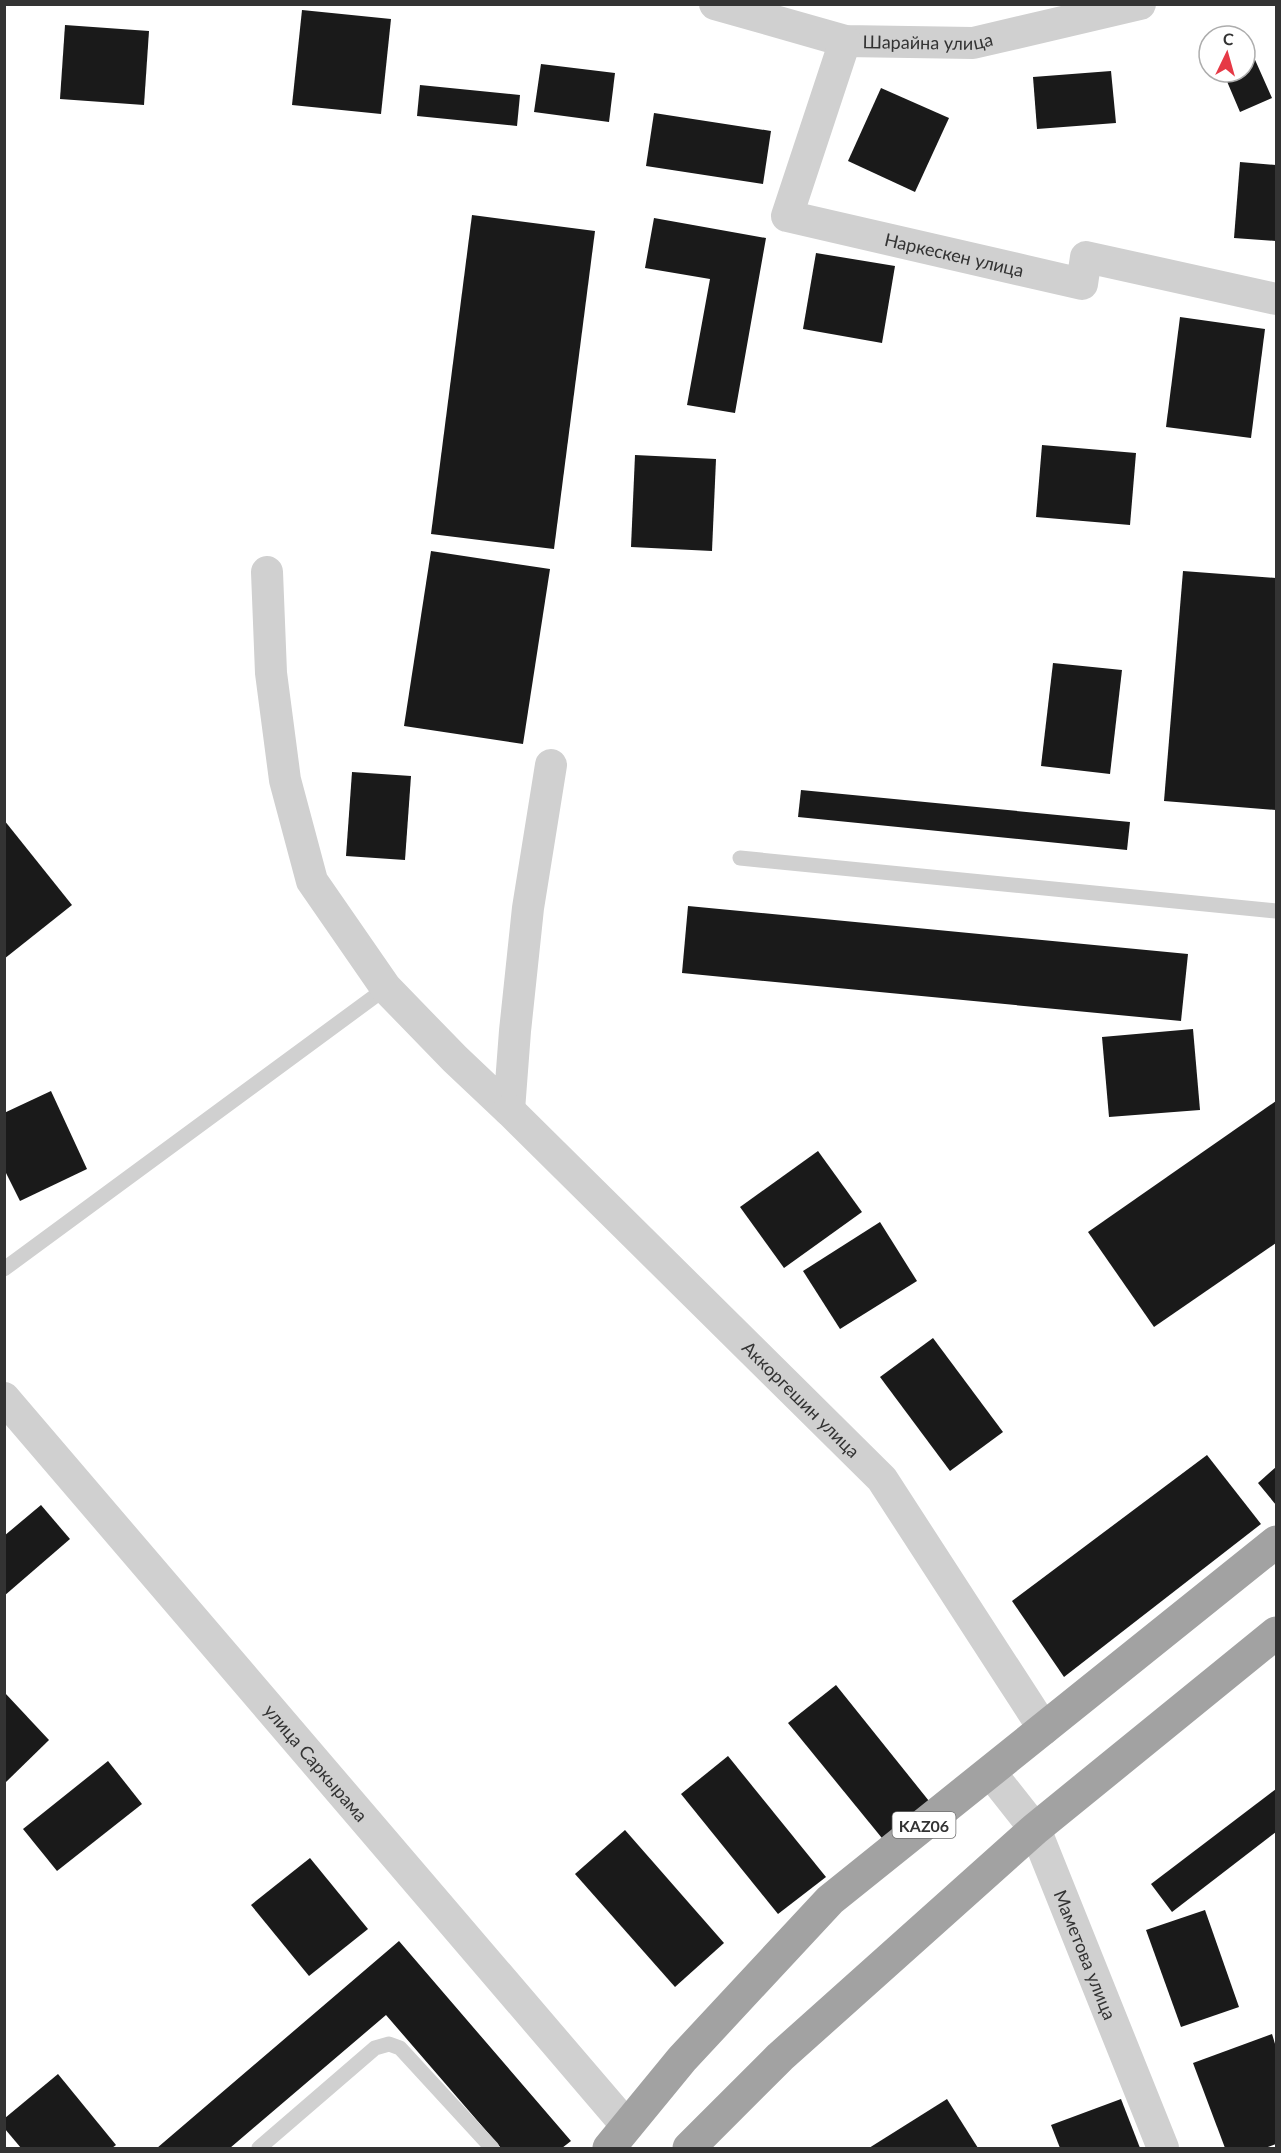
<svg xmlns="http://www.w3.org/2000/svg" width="1281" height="2153" font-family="Lato,sans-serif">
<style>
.building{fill:#1a1a1a}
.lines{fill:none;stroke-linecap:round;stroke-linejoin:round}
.service{stroke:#d0d0d0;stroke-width:15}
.minor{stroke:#d0d0d0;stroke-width:32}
.trunk{stroke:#a2a2a2;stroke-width:33}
.labels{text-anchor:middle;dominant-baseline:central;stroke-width:6;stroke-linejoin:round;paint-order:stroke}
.shield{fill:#fff;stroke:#707070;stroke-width:1.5}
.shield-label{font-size:16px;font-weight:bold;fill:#333}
.street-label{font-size:18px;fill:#333;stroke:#fff}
</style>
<rect width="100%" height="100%" fill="#fff"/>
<g class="building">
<polygon points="302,10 391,19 381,114 292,105"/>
<polygon points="65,25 149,31 144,105 60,99"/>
<polygon points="1252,53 1272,98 1240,112 1223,72 1245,72 1245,56"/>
<polygon points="541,64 615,73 609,122 534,112"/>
<polygon points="1111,71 1116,123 1037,129 1033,77"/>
<polygon points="420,85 520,95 517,126 417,116"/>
<polygon points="881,88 949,118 915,192 848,161"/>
<polygon points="654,113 771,131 763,184 646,166"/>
<polygon points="1240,162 1276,165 1276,241 1234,238"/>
<polygon points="472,215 595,231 554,549 431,534"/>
<polygon points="654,218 766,238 735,413 687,405 710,279 645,268"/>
<polygon points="816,253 895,266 882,343 803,329"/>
<polygon points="1180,317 1265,329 1251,438 1166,427"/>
<polygon points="1042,445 1136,453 1130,525 1036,517"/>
<polygon points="635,455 716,459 712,551 631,547"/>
<polygon points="431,551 550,569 523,744 404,726"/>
<polygon points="1183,571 1276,578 1276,810 1164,801"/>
<polygon points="1053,663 1122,670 1110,774 1041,766"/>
<polygon points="352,772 411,776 405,860 346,856"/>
<polygon points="801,790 1130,822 1127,850 798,817"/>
<polygon points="4,820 72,905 4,959"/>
<polygon points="688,906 1188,954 1181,1021 682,973"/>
<polygon points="1193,1029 1200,1110 1109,1117 1102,1037"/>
<polygon points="51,1091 87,1169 20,1201 4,1169 4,1113"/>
<polygon points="1276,1101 1276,1243 1154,1327 1088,1232"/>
<polygon points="818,1151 862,1212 784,1268 740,1207"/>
<polygon points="880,1222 917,1281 840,1329 803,1271"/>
<polygon points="933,1338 1003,1432 950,1471 880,1377"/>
<polygon points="1207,1455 1261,1524 1064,1677 1012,1601"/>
<polygon points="1276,1467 1276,1505 1258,1483"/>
<polygon points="41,1505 70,1539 4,1596 4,1536"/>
<polygon points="836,1685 933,1806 886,1843 788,1723"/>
<polygon points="5,1693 49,1740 5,1783"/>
<polygon points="728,1756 826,1877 778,1914 681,1794"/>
<polygon points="108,1761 142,1804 57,1871 23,1829"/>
<polygon points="1276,1789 1276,1832 1172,1912 1151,1884"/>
<polygon points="625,1830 724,1943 675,1987 575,1874"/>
<polygon points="310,1858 368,1929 309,1976 251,1905"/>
<polygon points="1205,1910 1239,2007 1181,2027 1146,1930"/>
<polygon points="399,1941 571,2141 562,2148 501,2148 386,2015 230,2148 157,2148"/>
<polygon points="1272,2034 1276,2047 1276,2144 1265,2148 1225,2148 1193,2063"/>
<polygon points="58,2074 116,2145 112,2148 21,2148 5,2129 5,2118"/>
<polygon points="947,2099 978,2148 869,2148"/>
<polygon points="1121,2099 1140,2148 1060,2148 1051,2125"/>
</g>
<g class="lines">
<g class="service">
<polyline points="740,858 1276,911"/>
<polyline points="4,1269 386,988"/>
<polyline points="259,2148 375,2048 389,2044 400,2048 492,2148"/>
</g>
<g class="minor">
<path id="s1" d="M715,4l130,37 128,2 167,-39"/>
<path id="s2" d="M845,41l-58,175 295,68 4,-27 190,42"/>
<polyline points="267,572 271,673 285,780 312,881 386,988 455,1059 509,1110 515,1031 528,908 551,765"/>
<path id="s3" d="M509,1110l373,369 162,250"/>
<path id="s4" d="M4,1398l623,728"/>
<path id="s5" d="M990,1772l45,57 128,319"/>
</g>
<g class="trunk">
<polyline points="609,2148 682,2059 830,1900 1276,1542"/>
<polyline points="689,2148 780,2057 1035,1829 1276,1633"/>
</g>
</g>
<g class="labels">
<rect class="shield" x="892.5" y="1812" width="63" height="26" rx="4.5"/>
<g class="shield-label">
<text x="924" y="1825">KАZ06</text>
</g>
<g class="street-label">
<text stroke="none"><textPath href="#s1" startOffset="218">Шарайна улица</textPath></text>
<text stroke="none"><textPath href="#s2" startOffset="356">Наркескен улица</textPath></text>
<text stroke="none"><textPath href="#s3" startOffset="411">Аккоргешин улица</textPath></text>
<text stroke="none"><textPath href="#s4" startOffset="480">улица Саркырама</textPath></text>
<text stroke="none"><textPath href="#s5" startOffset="208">Маметова улица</textPath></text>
</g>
</g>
<rect width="1281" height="2153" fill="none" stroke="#333333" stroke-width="12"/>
<g transform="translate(1227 54) rotate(5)"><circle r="28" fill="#ffffff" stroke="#adadad" stroke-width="1.5"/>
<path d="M0-4.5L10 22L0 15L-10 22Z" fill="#e63946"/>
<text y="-9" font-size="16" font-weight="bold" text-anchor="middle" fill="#333333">С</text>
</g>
</svg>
